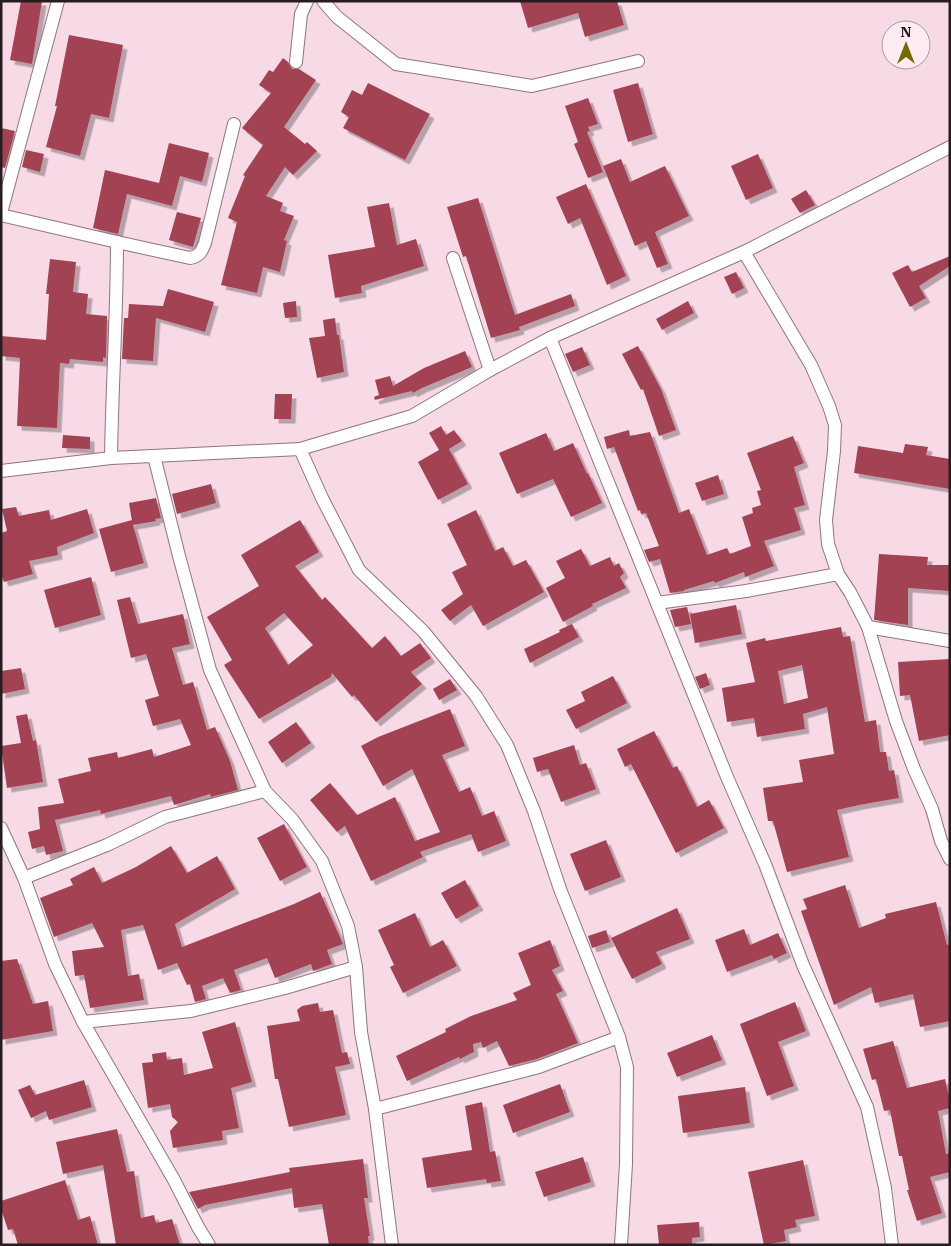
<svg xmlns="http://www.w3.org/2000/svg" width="951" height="1246" font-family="'IBM Plex Serif',serif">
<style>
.building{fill:#a24253;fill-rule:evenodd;filter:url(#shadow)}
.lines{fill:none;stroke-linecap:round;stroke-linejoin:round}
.street-casing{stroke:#8f7480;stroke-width:14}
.street{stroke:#fff;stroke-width:12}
</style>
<defs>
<filter id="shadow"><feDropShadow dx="4.5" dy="4.5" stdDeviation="0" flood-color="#0004"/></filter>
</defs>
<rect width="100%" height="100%" fill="#f8dae7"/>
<g class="building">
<polygon points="21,1 42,1 32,64 10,60"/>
<polygon points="520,1 617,1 624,25 585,37 578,13 528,28"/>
<polygon points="69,35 123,45 109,118 91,114 80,156 46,147 57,106 55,106"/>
<polygon points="283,58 288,62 292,69 299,69 316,80 284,127 305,144 307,142 317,151 293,175 285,167 266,196 283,203 280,211 294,216 284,240 287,241 280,272 263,267 257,293 221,285 237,222 228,218 245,176 243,175 263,145 242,128 271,93 259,85 269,70 273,72"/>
<polygon points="368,83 430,114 405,160 343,128 349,117 341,112 352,90 362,95"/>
<polygon points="638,83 653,134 628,142 613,90"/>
<polygon points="588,98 598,124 588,127 590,131 587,132 603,172 588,178 574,144 578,142 565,106"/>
<polygon points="1,128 15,131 5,168 1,167"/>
<polygon points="169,143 209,153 202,182 180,176 172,206 127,194 118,234 93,228 105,170 159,183"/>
<polygon points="26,150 44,154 40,172 22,167"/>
<polygon points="758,154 773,188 746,200 731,166"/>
<polygon points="621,159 630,182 665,166 689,216 655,232 668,264 657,268 646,241 635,246 603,166"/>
<polygon points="586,184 626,276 607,285 580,218 568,224 556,197"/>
<polygon points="806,190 815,205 800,213 791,199"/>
<polygon points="478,198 515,315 571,294 575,306 519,327 520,330 491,338 466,256 463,257 447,207"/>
<polygon points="389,203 397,245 416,239 424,266 361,286 362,293 335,298 328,255 375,247 367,207"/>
<polygon points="177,212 201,218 193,247 169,240"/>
<polygon points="950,256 950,266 919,286 926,298 910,307 892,273 908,265 912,272"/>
<polygon points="50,259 76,262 73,292 88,294 86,314 107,316 106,358 103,357 103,362 70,359 69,364 60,363 57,428 17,426 20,358 1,356 1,336 46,340 49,294 46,294"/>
<polygon points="736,272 744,288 732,294 724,277"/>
<polygon points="168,289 214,302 205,332 156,318 153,361 122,359 124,318 128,318 129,304 163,306"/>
<polygon points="296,301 297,317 285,318 283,303"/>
<polygon points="688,301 694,313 662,330 656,319"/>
<polygon points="335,318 337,335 339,335 344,372 317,378 309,338 325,336 323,320"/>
<polygon points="638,346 661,389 676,430 659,436 643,389 641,390 622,354"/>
<polygon points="582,347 590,365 573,372 565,354"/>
<polygon points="465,351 472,367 422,388 413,393 412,391 375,400 374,397 379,395 375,380 390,376 393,386 424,368"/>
<polygon points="275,394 292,394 291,419 274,419"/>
<polygon points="441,426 446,435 454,430 462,441 449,449 468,484 438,500 418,462 439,450 429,433"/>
<polygon points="629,430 630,436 650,432 679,513 689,509 707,555 727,548 730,554 751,546 742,517 753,513 752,508 761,505 757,491 761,490 747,453 793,436 804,463 794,467 805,505 794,508 801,530 764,541 774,566 745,577 744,572 715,583 714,581 684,590 684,591 670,593 660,559 649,562 644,550 659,546 646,513 641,514 640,510 638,511 614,447 607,449 604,437"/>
<polygon points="546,433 554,451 573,443 587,474 588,473 602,503 571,517 553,479 517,494 499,453"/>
<polygon points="63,435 90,437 90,449 62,448"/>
<polygon points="905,444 928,447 926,455 950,459 950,489 854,473 858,446 903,453"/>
<polygon points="718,475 724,494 702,501 695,483"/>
<polygon points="211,484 216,503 177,514 172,494"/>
<polygon points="156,498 161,518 155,519 156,521 133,525 144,563 111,572 99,529 132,520 132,521 129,503"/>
<polygon points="16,507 19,516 49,510 51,520 87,509 94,533 57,547 58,555 29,561 33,574 4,582 1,574 1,533 7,531 2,509"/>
<polygon points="476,510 495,551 503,547 513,566 526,560 544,592 483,626 471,605 450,621 441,610 463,594 452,572 467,565 447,524"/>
<path d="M300,520l19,32 -24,14 27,34 3,-3 47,51 13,-12 16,20 19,-13 11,15 -20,14 11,12 -46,38 -22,-27 -2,2 -20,-24 -1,4 -72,42 -35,-54 8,-5 -25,-43 52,-31 -18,-31zM284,613l29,32 -25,20 -23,-37z"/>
<polygon points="581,549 590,566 610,557 614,566 619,563 624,573 620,577 626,588 592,604 593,606 563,622 546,588 565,578 556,561"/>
<polygon points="879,554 928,557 927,565 950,565 950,591 908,588 908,625 874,620"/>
<polygon points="91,577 101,615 55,628 44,590"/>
<polygon points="130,597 138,624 183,614 190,644 172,648 183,685 193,682 207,730 215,727 230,761 238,790 211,797 210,794 174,805 171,796 101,814 100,810 55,820 63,851 46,855 44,846 32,849 28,832 40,829 38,807 64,803 58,779 91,771 88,758 117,752 118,758 152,749 154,757 191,745 180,719 153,726 145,700 159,696 146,654 131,658 117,600"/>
<polygon points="736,605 742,634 695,643 690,614"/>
<polygon points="687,607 691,624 675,627 670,610"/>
<polygon points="572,624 579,637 530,663 524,649 560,632 559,630"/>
<path d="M841,627l2,10 7,-1 15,86 11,-2 4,32h6l3,19 5,-1 5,28 -40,7 -22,5 12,47 -62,15 -14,-51h-5l-5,-33 40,-6 -4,-22 35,-6 -7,-47 -24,7 2,15 -48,8 -3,-19 -27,4 -5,-34 33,-6 -9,-39 19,-5 1,3zM802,665l6,33 -24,6 -6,-33z"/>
<polygon points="950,659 950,735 919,741 910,695 900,696 898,662"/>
<polygon points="21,668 25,689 1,694 1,671"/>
<polygon points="706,673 710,685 700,689 695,677"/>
<polygon points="613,676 627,703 576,729 566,710 585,701 581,692"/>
<polygon points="450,679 457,690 439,700 433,689"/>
<polygon points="450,709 465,746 442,755 459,792 470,787 482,816 494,811 506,841 478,852 471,834 420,852 423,857 371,881 345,826 337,832 310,800 330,783 357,815 395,797 415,841 440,832 412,769 383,786 361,746 378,737"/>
<polygon points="27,714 33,741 36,740 43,782 7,788 1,746 21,743 16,716"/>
<polygon points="296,722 311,743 282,763 268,742"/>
<polygon points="654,731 673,768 677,766 697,807 709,800 724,828 676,853 631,764 625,767 617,749"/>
<polygon points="574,745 580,765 586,763 596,789 561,802 548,769 537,772 533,758"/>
<polygon points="284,824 307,867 280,881 257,838"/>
<polygon points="606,840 621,877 585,891 570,854"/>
<polygon points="171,846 187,873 217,856 235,889 175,924 182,947 294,904 320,892 343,944 327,950 332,964 313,971 311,964 275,978 267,958 234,970 241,990 230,993 223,978 202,986 206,999 195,1002 190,984 187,985 177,963 158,970 143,925 121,930 128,976 139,974 144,1000 90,1008 84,975 75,976 72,951 104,947 92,923 54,937 40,898 73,885 70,879 94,867 102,883 136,867"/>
<polygon points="465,880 479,906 456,919 441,893"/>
<polygon points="845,885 859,928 886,918 885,914 936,902 947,945 950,944 950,1021 920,1027 913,994 875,1003 871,987 834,1005 801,911 807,909 803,899"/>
<polygon points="677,908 690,939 656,952 662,964 632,979 611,938"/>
<polygon points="415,913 430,947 443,940 457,966 403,993 390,967 394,965 378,930"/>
<polygon points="744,929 750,945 778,933 787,953 774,959 772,955 727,972 715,940"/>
<polygon points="606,930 610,942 592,948 588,936"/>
<polygon points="550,940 560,966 552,970 563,991 556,994 578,1043 537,1059 509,1066 497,1041 483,1048 481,1042 473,1044 474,1052 460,1059 459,1057 407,1081 396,1056 446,1032 445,1029 471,1016 517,1000 513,993 531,985 518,953"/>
<polygon points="17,959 33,1004 48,1001 53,1031 1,1040 1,961"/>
<polygon points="795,1002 806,1031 778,1042 794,1086 767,1096 740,1024"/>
<polygon points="318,1003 320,1012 333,1010 342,1053 347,1052 350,1064 335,1067 346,1115 289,1127 278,1079 275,1079 267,1026 300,1021 297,1010 302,1006"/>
<polygon points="235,1022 252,1082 231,1088 239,1128 222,1131 223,1140 173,1148 170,1131 178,1122 172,1117 170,1104 148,1108 142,1063 153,1062 152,1054 166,1052 167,1060 182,1058 184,1075 213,1068 202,1032"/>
<polygon points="712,1035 722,1060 677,1077 667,1053"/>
<polygon points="893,1041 907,1088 945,1079 950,1101 950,1108 938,1111 946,1154 950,1153 950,1172 930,1177 942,1213 917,1221 907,1190 909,1190 902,1156 899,1156 890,1110 884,1111 876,1079 872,1080 863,1049"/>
<polygon points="84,1080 92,1107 49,1120 46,1111 31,1118 18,1090 30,1085 35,1095"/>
<polygon points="560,1084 570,1112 513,1133 503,1105"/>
<polygon points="745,1087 750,1123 683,1133 678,1096"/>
<polygon points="482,1102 490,1152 495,1151 501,1181 487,1183 486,1179 427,1188 422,1158 472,1150 465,1106"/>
<polygon points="117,1129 127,1172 134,1171 141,1218 154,1215 156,1223 172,1219 180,1245 116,1245 103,1165 63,1174 56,1142"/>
<polygon points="583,1157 591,1182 544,1197 535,1172"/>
<polygon points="363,1159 368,1198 364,1198 370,1236 368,1236 369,1245 329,1245 322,1204 294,1208 292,1188 205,1205 198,1209 189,1192 290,1172 289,1168"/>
<polygon points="803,1160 815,1216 795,1220 797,1227 784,1230 786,1241 764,1245 748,1172"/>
<polygon points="65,1180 78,1220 90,1216 98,1245 18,1245 13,1229 8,1230 1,1209 1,1201"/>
<polygon points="699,1222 700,1237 692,1238 692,1245 659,1245 657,1225"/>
</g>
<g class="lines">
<defs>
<g id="street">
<polyline points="323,1 337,17 396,64 532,86 638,61"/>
<polyline points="296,62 301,14 307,1"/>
<polyline points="1,213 58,1"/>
<path d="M1,215l116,27 73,16c10,-2 12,-7 15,-15l29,-119"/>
<polyline points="744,252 811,365 829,406 835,425 834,451 826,520 828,544 838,574 850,592 868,627 896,721 914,769 932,809 941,841 950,859"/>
<polyline points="453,258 490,370"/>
<polyline points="550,338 727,777 765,864 803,965 867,1107 885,1188 892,1245"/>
<polyline points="300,449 322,498 359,570 423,631 476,696 507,745 534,811 560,889 619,1037 627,1067 626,1164 621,1245"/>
<polyline points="154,456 179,556 210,670 265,791 292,819 322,861 348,926 356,967 361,1032 375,1109 392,1245"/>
<path d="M111,458c1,-72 6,-144 6,-216"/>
<polyline points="1,471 111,458 300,449 412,416 490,370 550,338 744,252 950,147"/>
<polyline points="657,603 746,591 838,574"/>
<polyline points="868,627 950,641"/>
<polyline points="1,828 24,878 55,964 83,1022 174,1180 198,1227 209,1245"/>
<polyline points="24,878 107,845 165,817 265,791"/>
<polyline points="83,1022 191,1011 285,988 356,967"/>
<polyline points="375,1109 539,1067 619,1037"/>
</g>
</defs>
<use href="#street" class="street-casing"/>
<use href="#street" class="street"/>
</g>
<rect width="951" height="1246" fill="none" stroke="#261c21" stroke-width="5"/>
<g transform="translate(906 45)"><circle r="24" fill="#fdebf3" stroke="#a7989f"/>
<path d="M0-4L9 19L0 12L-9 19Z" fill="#756900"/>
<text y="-8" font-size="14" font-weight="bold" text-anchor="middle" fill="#261c21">N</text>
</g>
</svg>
